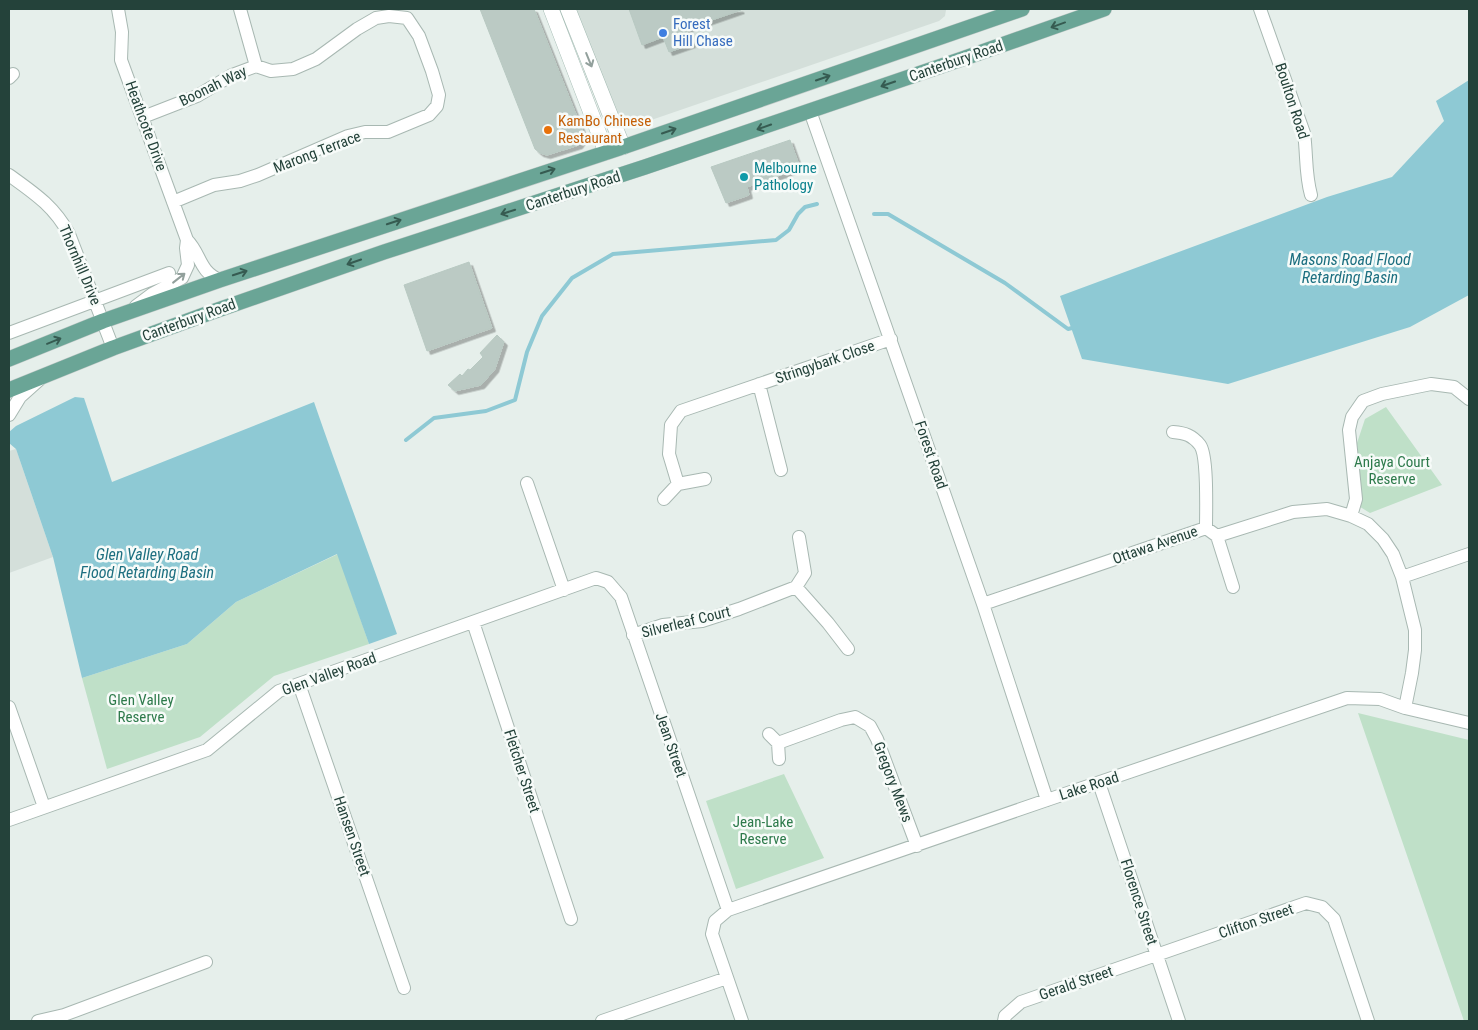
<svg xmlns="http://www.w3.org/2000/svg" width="1478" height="1030" font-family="'Roboto Condensed',sans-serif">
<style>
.built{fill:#d4dfda}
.green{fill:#bfe0c8}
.water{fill:#8ec9d4}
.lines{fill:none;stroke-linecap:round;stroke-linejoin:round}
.stream{stroke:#8ec9d4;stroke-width:4}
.building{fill:#bbcac4;stroke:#b8c9c2;filter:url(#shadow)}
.minor-casing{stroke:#a8b8b2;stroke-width:14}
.secondary-casing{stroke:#a4bbb3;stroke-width:16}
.primary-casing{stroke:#c2cac8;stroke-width:16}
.minor{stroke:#fff;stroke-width:12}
.secondary{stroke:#fff;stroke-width:15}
.primary{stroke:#6aa596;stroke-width:15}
.oneway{stroke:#365b51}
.oneway2{stroke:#92a09c}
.shop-dot{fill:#3f7fe0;stroke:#f7fbf9;stroke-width:2}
.food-dot{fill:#e8710a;stroke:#f7fbf9;stroke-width:2}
.culture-dot{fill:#0f9aa8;stroke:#f7fbf9;stroke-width:2}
.labels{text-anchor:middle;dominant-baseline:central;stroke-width:5;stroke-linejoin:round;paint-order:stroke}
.shop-label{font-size:15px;fill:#366cbe;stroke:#f7fbf9;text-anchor:start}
.street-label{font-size:15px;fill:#24423a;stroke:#f7fbf9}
.food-label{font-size:15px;fill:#c56008;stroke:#f7fbf9;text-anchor:start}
.culture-label{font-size:15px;fill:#0d838f;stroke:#f7fbf9;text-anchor:start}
.park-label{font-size:15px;fill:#2d7a4b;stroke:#f7fbf9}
.water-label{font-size:16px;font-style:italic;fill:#1c6f80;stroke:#f7fbf9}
</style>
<defs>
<filter id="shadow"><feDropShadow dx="3.5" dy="3.5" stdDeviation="0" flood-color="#0004"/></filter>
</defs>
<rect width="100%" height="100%" fill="#e6efeb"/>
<path class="built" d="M571 9H946V10L945 16 939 21 628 128 622 127Z
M16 449 53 557 9 573V451Z"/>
<path class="green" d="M1386 407 1442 485 1370 513 1357 505 1361 489 1357 443 1365 419Z
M338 554 369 644 274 676 200 737 107 769 82 678 187 644 236 602Z
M1358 713 1469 740V1021H1464Z
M784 774 824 858 736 889 706 801Z"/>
<path class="water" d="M1469 80V295L1410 327 1228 384 1082 359 1060 296 1327 197 1392 177 1444 121 1436 101Z
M75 397 84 398 112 482 314 402C341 480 370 556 397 634L369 644 337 554 236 602 187 644 82 678 53 557 16 449 9 443V432L16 426Z"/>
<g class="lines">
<path class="stream" d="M874 214H888L1005 283 1068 329 1076 327
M406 440 434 418 486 411 515 400 527 352 542 316 572 278 613 254 776 240 789 230 798 214 805 207 817 204"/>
</g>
<path class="building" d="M480 9H534L583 132V139L579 145 547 155 540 153 535 149Z
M629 9H740L741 10 686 29 692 44 669 52 663 37 642 45Z
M790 140 800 168 747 187 749 195 726 203 711 167Z
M469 262 492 328 427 351 404 285Z
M497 335 504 342 495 369 481 385 455 391 448 385 460 374 462 376 468 369 470 370 483 357 480 353Z"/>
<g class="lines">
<g class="minor-casing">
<path id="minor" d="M118 9 122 32 121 60 187 240C201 254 199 272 220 280
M1260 9 1304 133C1307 155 1305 173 1311 195
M9 78 13 74
M810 111 983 604 1047 800
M143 117 197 96 232 75 256 66 240 9
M9 175C34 193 54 206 69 234L113 348
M173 202 214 185 240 181 258 175 348 136 365 132H388L429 115 437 106 439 95 432 71 419 36 407 18 389 16 376 18 357 29 316 59 293 69 271 71 256 66
M136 306 152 294 182 278 188 265 186 248 187 240
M9 333 169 273
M759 384 781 470
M9 415 20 397 39 380
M1173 432C1185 433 1192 435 1200 445 1208 456 1206 512 1206 528
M527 483 564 590
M678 484 669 454 671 425 681 411 891 339
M664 499 678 484 705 479
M1351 516 1356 499 1349 430 1352 417 1363 401 1382 394 1431 384 1454 387 1469 399
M1217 536 1233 587
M799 537 805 573 796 587 828 623 848 649
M1402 577 1469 554
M983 604 1206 528 1217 536 1293 512 1327 509 1351 516 1368 524 1383 539 1393 554 1402 577 1415 630V650L1412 673 1405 708
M473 622 571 919
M633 635 663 625 702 621 739 609 796 587
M299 684 404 988
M9 707 44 807
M769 734 778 743 779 759
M778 743 841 720 855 717 870 726 877 739 917 846
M1099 783 1179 1021
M9 820 207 750 279 691 596 578 608 582 621 597 728 910
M38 1021 64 1015 206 962
M602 1021 727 978
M742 1021 712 934 715 921 728 910 1047 800 1347 698 1380 699 1405 708 1469 723
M1004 1021 1005 1016 1021 1002 1306 903 1322 907 1334 919 1368 1021"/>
</g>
<g class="secondary-casing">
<path id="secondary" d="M551 9 606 152
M568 9 623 147"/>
</g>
<g class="primary-casing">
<path id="primary" d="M9 359 103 321 220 280 623 147 1022 9
M9 390 113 348 212 312 384 252 645 167 962 59 1104 9"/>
</g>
<use href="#minor" class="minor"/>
<use href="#secondary" class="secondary"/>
<use href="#primary" class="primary"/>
</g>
<defs><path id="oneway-shaft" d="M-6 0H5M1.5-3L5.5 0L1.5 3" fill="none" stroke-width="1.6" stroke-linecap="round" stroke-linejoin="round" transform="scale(1.25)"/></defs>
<g class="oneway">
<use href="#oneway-shaft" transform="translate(1058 25) rotate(160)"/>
<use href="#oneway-shaft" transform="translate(823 78) rotate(-19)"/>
<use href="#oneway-shaft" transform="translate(888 84) rotate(161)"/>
<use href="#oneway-shaft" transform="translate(764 127) rotate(161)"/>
<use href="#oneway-shaft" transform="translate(669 131) rotate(-19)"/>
<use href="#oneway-shaft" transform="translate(548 171) rotate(-18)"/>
<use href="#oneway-shaft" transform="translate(508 212) rotate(162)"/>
<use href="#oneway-shaft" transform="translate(394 222) rotate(-18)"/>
<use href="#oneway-shaft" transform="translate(354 262) rotate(161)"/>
<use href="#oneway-shaft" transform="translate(240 273) rotate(-18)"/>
<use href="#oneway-shaft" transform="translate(54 341) rotate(-22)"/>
</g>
<g class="oneway2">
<use href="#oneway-shaft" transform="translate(589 60) rotate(68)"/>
<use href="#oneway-shaft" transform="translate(179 278) rotate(-38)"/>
</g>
<circle class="shop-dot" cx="663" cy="33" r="5"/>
<circle class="food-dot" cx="548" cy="130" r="5"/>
<circle class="culture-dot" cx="744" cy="177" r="5"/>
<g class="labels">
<g class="shop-label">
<text x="673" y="24">Forest<tspan x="673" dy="17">Hill Chase</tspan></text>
</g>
<g class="street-label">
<text transform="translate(956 61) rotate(-19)">Canterbury Road</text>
<text transform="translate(213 86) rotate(-26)">Boonah Way</text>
<text transform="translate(1292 101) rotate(72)">Boulton Road</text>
<text transform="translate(146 126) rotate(70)">Heathcote Drive</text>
<text transform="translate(317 152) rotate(-21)">Marong Terrace</text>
<text transform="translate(573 191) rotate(-18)">Canterbury Road</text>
<text transform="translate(80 265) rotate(67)">Thornhill Drive</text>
<text transform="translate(189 320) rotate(-20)">Canterbury Road</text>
<text transform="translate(825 362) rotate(-19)">Stringybark Close</text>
<text transform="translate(931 455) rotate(71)">Forest Road</text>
<text transform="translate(1155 545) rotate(-19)">Ottawa Avenue</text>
<text transform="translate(686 622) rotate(-14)">Silverleaf Court</text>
<text transform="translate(329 674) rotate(-20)">Glen Valley Road</text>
<text transform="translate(671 745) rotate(71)">Jean Street</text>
<text transform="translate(522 771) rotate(72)">Fletcher Street</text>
<text transform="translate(893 782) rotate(69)">Gregory Mews</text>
<text transform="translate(1089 786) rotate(-18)">Lake Road</text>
<text transform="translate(352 836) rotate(71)">Hansen Street</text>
<text transform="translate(1139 902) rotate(72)">Florence Street</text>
<text transform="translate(1256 921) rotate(-19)">Clifton Street</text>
<text transform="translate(1076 983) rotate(-19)">Gerald Street</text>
</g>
<g class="food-label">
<text x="558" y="121">KamBo Chinese<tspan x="558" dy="17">Restaurant</tspan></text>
</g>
<g class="culture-label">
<text x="754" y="168">Melbourne<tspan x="754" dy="17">Pathology</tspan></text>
</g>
<g class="park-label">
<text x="1392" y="462">Anjaya Court<tspan x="1392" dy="17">Reserve</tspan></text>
<text x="141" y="700">Glen Valley<tspan x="141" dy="17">Reserve</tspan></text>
<text x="763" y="822">Jean-Lake<tspan x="763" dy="17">Reserve</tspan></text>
</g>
<g class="water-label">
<text x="1350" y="259">Masons Road Flood<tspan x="1350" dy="18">Retarding Basin</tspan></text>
<text x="147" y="554">Glen Valley Road<tspan x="147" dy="18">Flood Retarding Basin</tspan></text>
</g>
</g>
<rect width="1478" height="1030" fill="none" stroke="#24423a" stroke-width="20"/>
</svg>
